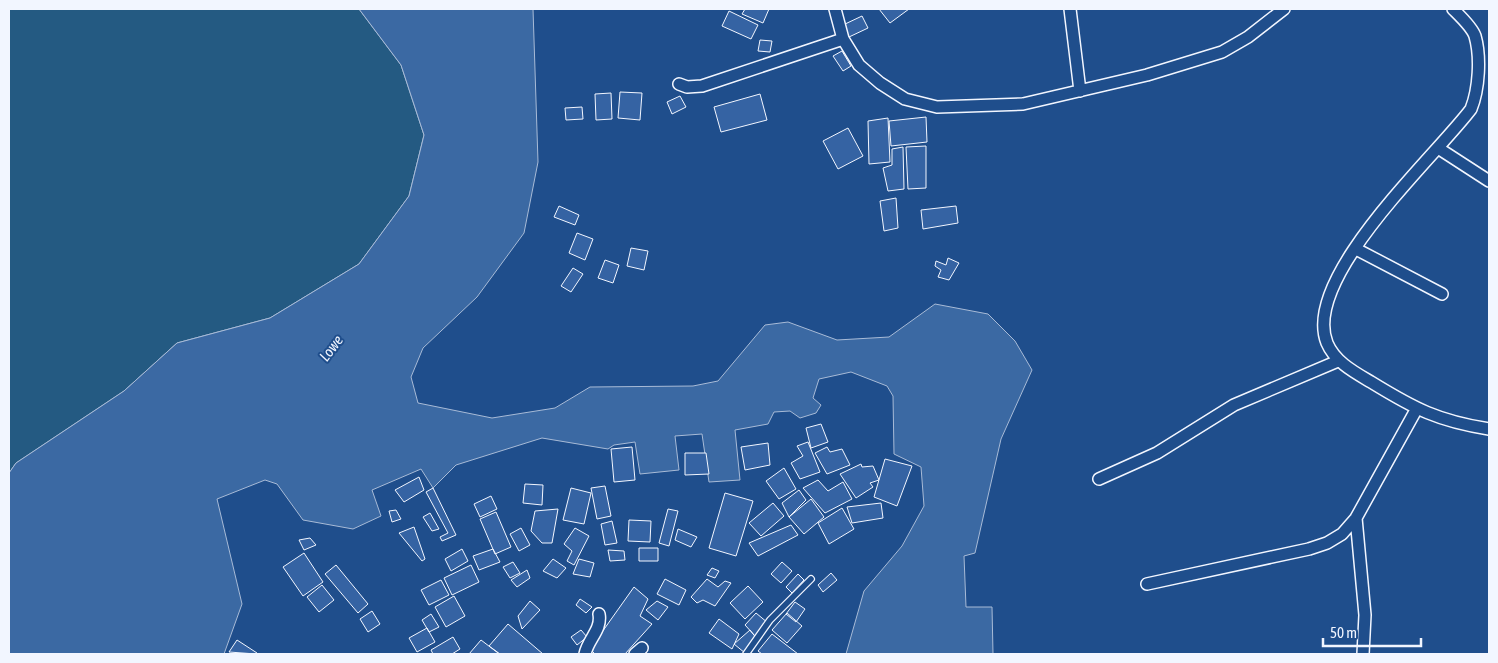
<svg xmlns="http://www.w3.org/2000/svg" width="1498" height="663" font-family="'Asap Condensed',sans-serif">
<style>
.green{fill:#245a82;stroke:#a8bbd7}
.water{fill:#3b69a3;stroke:#a8bbd7}
.building{fill:#3563a3;stroke:#f2f6ff}
.lines{fill:none;stroke-linecap:round;stroke-linejoin:round}
.lane-casing{stroke:#f2f6ff;stroke-width:8}
.street-casing{stroke:#f2f6ff;stroke-width:14}
.lane{stroke:#1f4e8c;stroke-width:5.5}
.street{stroke:#1f4e8c;stroke-width:11}
.labels{text-anchor:middle;dominant-baseline:central;stroke-width:4;stroke-linejoin:round;paint-order:stroke}
.water-label{font-size:15px;font-style:italic;fill:#f2f6ff;stroke:#1f4e8c}
</style>
<rect width="100%" height="100%" fill="#1f4e8c"/>
<path class="green" d="M9 9H359L401 65 424 135 409 196 359 264 270 318 177 343 124 391 16 463 9 473Z"/>
<path class="water" d="M359 9H533L538 162 524 233 477 297 423 348 411 377 418 403 492 418 555 408 590 387 693 386 718 381 765 325 788 322 837 340 889 337 935 304 988 314 1015 341 1032 370 1001 439 975 553 964 556 966 607H992L993 654H846L864 591 902 546 924 506 921 467 894 454 893 396 887 386 851 372 819 379 813 398 821 405 816 413 800 418 790 411 774 412 768 424 735 430 740 480 709 482 702 434 675 436 679 470 640 474 635 442 614 445 608 449 542 438 456 465 433 488 421 469 372 490 381 516 353 529 303 520 277 484 265 480 217 499 242 604 224 654H9V473L16 463 124 391 177 343 270 318 359 264 409 196 424 135 401 65Z"/>
<path class="building" d="M745 9H769L763 23 742 14Z
M879 9H909L890 23Z
M729 11 758 25 751 39 722 26Z
M862 16 868 28 849 37 843 25Z
M760 40 772 41 770 52 758 51Z
M842 51 851 66 843 71 833 56Z
M620 92 642 93 640 120 618 118Z
M611 93 612 119 596 120 595 94Z
M760 94 767 120 721 132 714 107Z
M680 96 686 107 672 114 667 102Z
M582 107 583 119 566 120 565 108Z
M926 117 927 142 891 146 889 121Z
M888 118 890 162 869 164 868 121Z
M848 128 863 156 838 169 823 141Z
M926 146V188L908 189 906 147Z
M903 147 904 189 888 191 883 168 892 165V149Z
M896 198 898 228 884 231 880 201Z
M559 206 579 215 575 225 554 217Z
M956 206 958 223 923 229 921 210Z
M577 233 593 239 585 260 569 253Z
M631 248 648 251 644 270 627 266Z
M948 258 959 263 949 280 938 277 941 270 935 266 936 261 946 265Z
M605 260 619 265 613 283 598 278Z
M573 268 583 274 571 292 561 286Z
M821 424 828 442 811 448 806 428Z
M808 442 820 472 800 479 791 463 803 456 797 446Z
M768 443 770 465 745 470 741 447Z
M632 447 635 480 614 482 611 449Z
M827 447 830 452 842 449 850 465 827 474 815 453Z
M685 453H706L709 474 685 475Z
M885 459 912 466 897 506 874 497Z
M861 464 862 467 873 466 879 480 870 483 873 487 856 498 840 474Z
M784 468 796 489 779 499 766 481Z
M419 477 424 490 404 502 395 490Z
M818 480 828 491 843 482 852 499 825 513 803 488Z
M525 484 543 485 542 505 523 503Z
M605 486 611 516 597 519 591 488Z
M433 488 456 535 442 541 440 537 448 533 426 492Z
M571 488 591 493 584 524 563 520Z
M799 490 806 500 789 517 782 503Z
M725 493 753 501 736 556 709 548Z
M491 496 497 509 480 517 474 504Z
M811 499 824 517 804 534 789 517Z
M773 503 784 516 761 536 749 523Z
M881 503 883 518 852 523 847 507Z
M842 508 854 529 829 544 818 523Z
M558 509 552 543H542L531 531 535 511Z
M668 509 678 511 669 546 659 543Z
M396 510 401 519 392 522 389 511Z
M496 512 511 547 495 554 480 519Z
M430 513 439 529 432 531 423 517Z
M629 520 651 521 650 542 628 541Z
M612 521 617 543 605 545 601 524Z
M791 525 798 535 758 556 749 543Z
M414 527 425 559 422 561 399 533Z
M521 528 530 545 519 551 510 534Z
M575 528 589 536 574 565 567 561 572 551 564 544Z
M678 529 697 537 691 547 675 540Z
M310 538 316 545 304 550 299 540Z
M639 548H658V561H639Z
M462 549 468 561 451 571 445 559Z
M493 549 500 562 479 570 473 556Z
M608 550 624 551 625 560 610 561Z
M304 553 323 582 303 596 283 567Z
M553 559 566 568 557 578 543 571Z
M579 559 594 563 590 577 573 574Z
M513 562 520 573 510 578 503 567Z
M782 562 792 571 781 583 771 574Z
M336 565 368 604 358 613 325 574Z
M471 565 479 582 452 595 444 578Z
M712 568 719 571 715 578 707 575Z
M527 570 530 578 517 587 511 580Z
M831 573 837 580 823 592 818 585Z
M798 574 804 580 792 593 786 587Z
M665 579 686 590 679 605 657 594Z
M707 579 718 587 725 581 731 583 715 606 703 600 697 603 691 597Z
M441 580 449 595 429 605 421 590Z
M322 585 334 600 319 612 307 597Z
M748 586 763 602 745 619 730 603Z
M634 587 648 599 640 616 652 624 625 654H595L590 649Z
M454 596 465 616 446 627 435 607Z
M580 599 592 607 586 613 576 605Z
M530 601 540 610 522 629 518 616Z
M657 601 668 607 658 620 646 610Z
M795 602 805 609 796 622 786 614Z
M372 611 380 624 368 632 360 619Z
M756 613 768 623 756 637 745 625Z
M787 613 802 626 787 643 772 630Z
M431 614 439 627 429 632 422 620Z
M719 619 739 634 732 649 709 633Z
M508 624 543 654H500L489 646Z
M427 628 435 642 417 652 409 638Z
M581 630 587 637 577 645 571 637Z
M750 630 757 639 745 653 734 644Z
M772 634 798 654H762L758 651Z
M453 637 460 649 452 654H433L431 650Z
M237 640 257 653 256 654 229 652Z
M481 640 498 653 497 654H469Z"/>
<g class="lines">
<g class="lane-casing">
<path id="lane" d="M746 654 770 620 811 579"/>
</g>
<g class="street-casing">
<path id="street" d="M835 9 843 39 859 65 880 83 905 99 937 107 1023 104 1147 75 1222 52 1248 37 1284 9
M1070 9 1080 91
M1453 9C1460 16 1472 27 1475 36 1481 57 1479 89 1471 109 1435 157 1301 278 1327 343 1335 362 1354 372 1371 382 1415 409 1438 421 1489 429
M679 84 687 87 702 86 843 39
M1438 148 1489 181
M1356 249 1442 294
M1099 479 1157 453 1234 405 1338 361
M1356 518 1365 615 1363 654
M1147 584 1309 549 1327 543 1342 534 1356 518 1416 410
M585 654C588 639 602 630 599 614
M635 654 642 648"/>
</g>
<use href="#lane" class="lane"/>
<use href="#street" class="street"/>
</g>
<g class="labels">
<g class="water-label">
<text transform="translate(331 348) rotate(-53)">Lowe</text>
</g>
</g>
<rect width="1498" height="663" fill="none" stroke="#f2f6ff" stroke-width="20"/>
<path d="M1323 638v8h98v-8" fill="none" stroke="#f2f6ff" stroke-width="2.5"/>
<text x="1330" y="638" font-size="15" fill="#f2f6ff" stroke="#1f4e8c" stroke-width="4" paint-order="stroke">50 m</text>
</svg>
